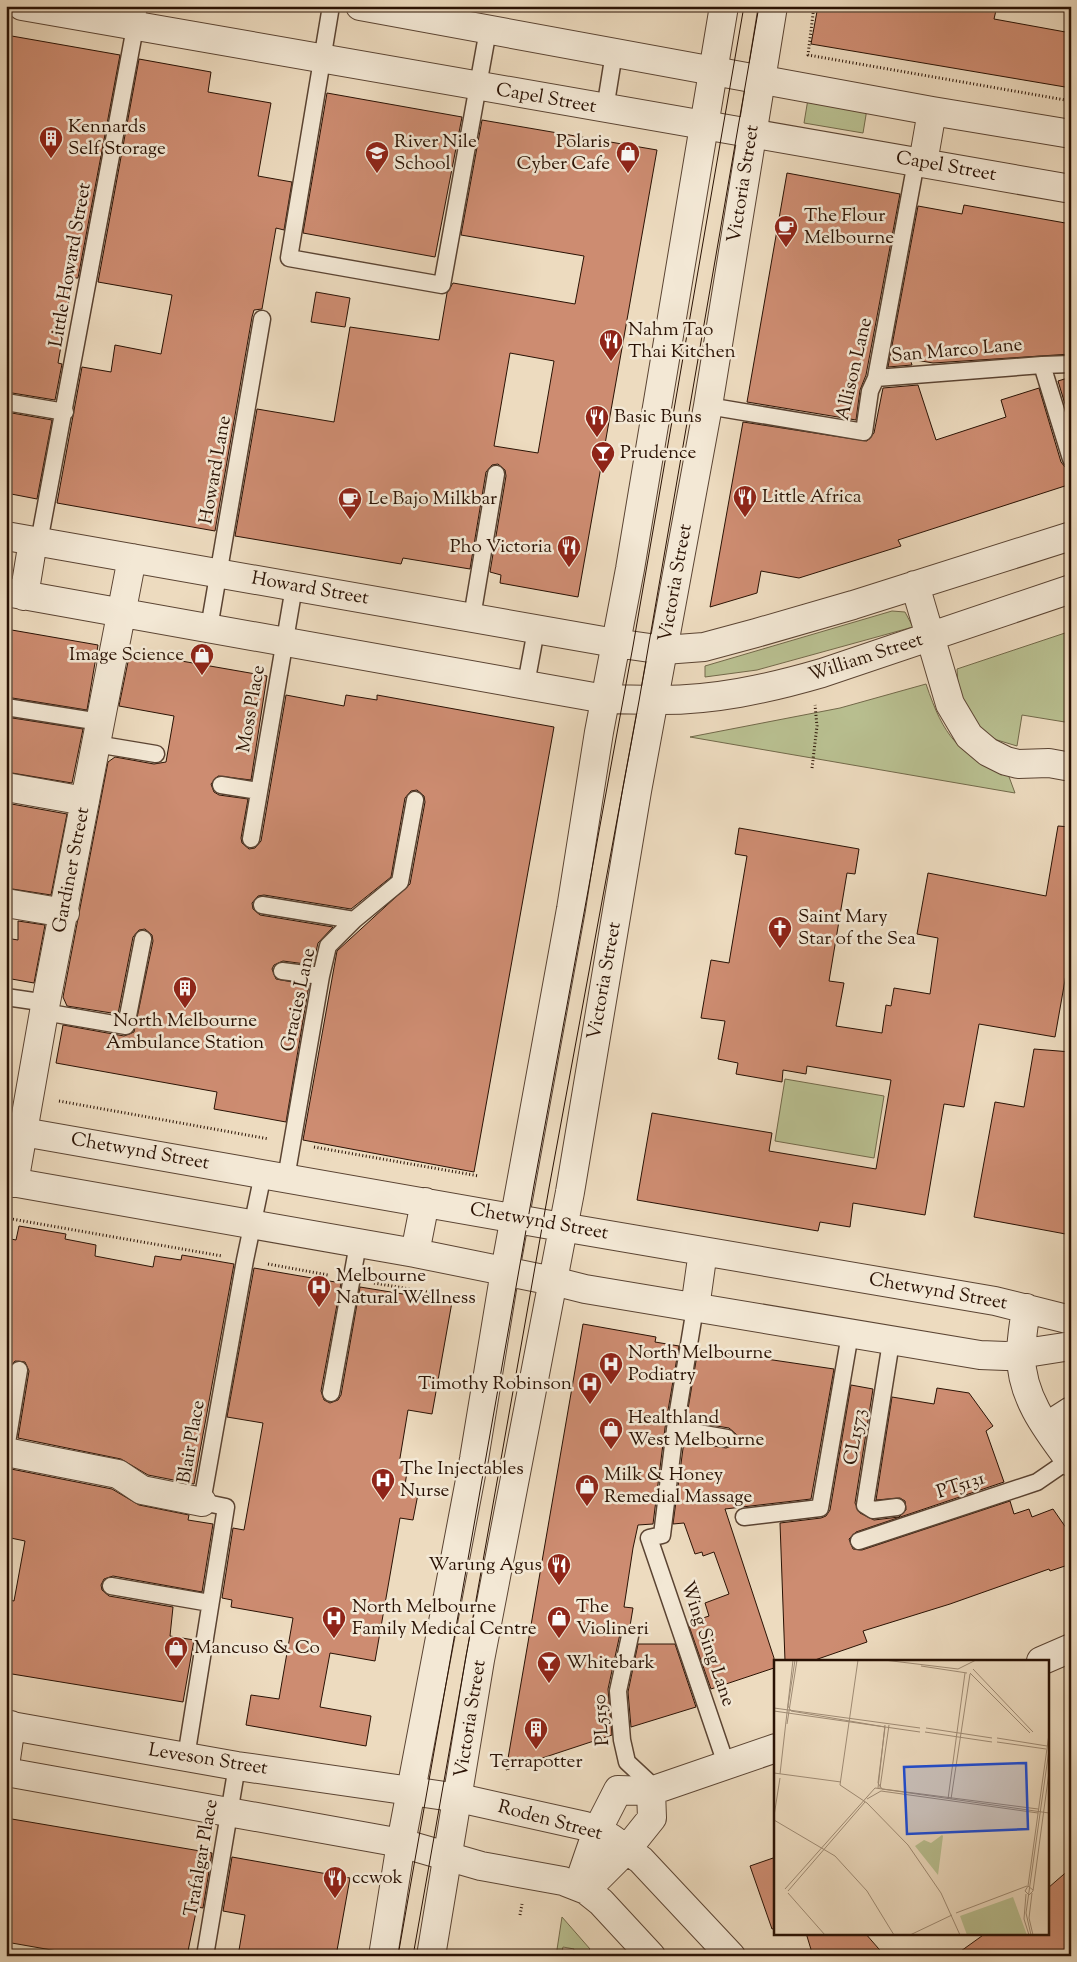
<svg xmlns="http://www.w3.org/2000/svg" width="1077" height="1962" font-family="'Sorts Mill Goudy',serif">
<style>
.green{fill:#b9c091;stroke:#72694a}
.building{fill:#cd8c71;stroke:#2a1204;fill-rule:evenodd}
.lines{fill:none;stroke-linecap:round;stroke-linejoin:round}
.service-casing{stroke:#5b4433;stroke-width:19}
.minor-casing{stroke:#5b4433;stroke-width:30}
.tertiary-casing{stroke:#5b4433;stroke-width:30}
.path{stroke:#2a1204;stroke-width:3;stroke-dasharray:1 2.5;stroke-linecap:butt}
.service{stroke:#f3e8d5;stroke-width:16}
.minor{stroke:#f3e8d5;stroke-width:28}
.tertiary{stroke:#f3e8d5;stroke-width:28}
.tram{stroke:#2a1204;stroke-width:1}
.labels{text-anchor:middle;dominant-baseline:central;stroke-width:5;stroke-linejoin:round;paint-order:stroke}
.street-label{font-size:19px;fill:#2a1204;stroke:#f3e8d5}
.poi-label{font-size:19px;fill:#2a1204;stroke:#f3e8d5;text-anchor:start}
.inset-road{fill:none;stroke:#9f8b74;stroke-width:1}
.view{fill:#1d4ed8;fill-opacity:0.15;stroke:#1d4ed8;stroke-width:2.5}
.inset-edge{fill:none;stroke:#2a1204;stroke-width:2.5}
</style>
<rect width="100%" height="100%" fill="#eddbbf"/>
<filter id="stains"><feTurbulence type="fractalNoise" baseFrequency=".004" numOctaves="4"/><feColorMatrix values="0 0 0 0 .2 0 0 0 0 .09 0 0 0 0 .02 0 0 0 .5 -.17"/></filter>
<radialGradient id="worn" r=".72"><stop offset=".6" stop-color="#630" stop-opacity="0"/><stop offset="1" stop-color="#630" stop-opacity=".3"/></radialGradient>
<path class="green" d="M808 99 867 109 863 133 804 123Z
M892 611 905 612 913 627 757 670 705 677V666Z
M1071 631V723L1022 715 1017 746 997 740 979 730 959 701 957 669Z
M926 684C944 737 957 753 1008 774L1015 793 690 737 840 708Z
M785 1079 884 1096 874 1158 775 1141Z
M562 1917 590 1949 583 1956H573L574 1949 563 1947 561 1956H556Z"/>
<path class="building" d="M818 6H997L994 19 1071 33V88L811 44Z
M6 35 120 55 78 278H73L58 363 62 364 55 400 6 392Z
M139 59 211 72 208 92 271 103 258 176 292 182 284 230 276 228 262 309 254 310 252 317 215 531 57 503 82 367 111 372 115 345 161 354 172 295 98 282Z
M327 93 462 117 435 257 303 233Z
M482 120 657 150 578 597 500 583 501 575 490 572 506 476 505 470 498 464 492 465 486 472 470 569 403 558 401 564 235 536 257 409 334 422 350 327 439 340 447 293 453 283 575 304 584 256 461 235ZM510 353 554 361 538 453 494 446Z
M787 173 900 194 866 375 860 390 856 420 747 402Z
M964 205 1071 224V354L933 363 910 359 912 365 888 367 918 206 962 214Z
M316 292 350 298 345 327 311 322Z
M1071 377V424L1058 381Z
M918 385 936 440 1006 417 1001 400 1039 388 1061 462 1065 467 1071 469V484L898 540 901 546 799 578 761 571 757 593 710 607 743 422 867 441 874 433 883 388Z
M6 412 52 420 37 499 6 493Z
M6 629 98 645 87 710 6 697Z
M130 652 267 676 251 780 218 776 211 784 214 792 219 795 248 799 241 838 242 843 249 849 255 848 261 841 286 695 344 706 346 695 377 700V695L554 727 474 1172 303 1140 337 951 410 884 425 802 424 796 417 790 411 791 405 798 391 877 351 909 264 895 258 896 252 903 253 909 260 915 333 927 318 943 313 965 283 961 274 965 272 969 276 979 309 985 286 1122 214 1109 217 1092 56 1063 63 1025 124 1036 134 1032 153 941 152 935 145 929 139 930 133 937 118 1014 67 1006 63 997 108 762 115 757 154 764 166 762 174 716 119 706Z
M6 717 83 729 72 783 6 772Z
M6 803 67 814 51 895 6 888Z
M1058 826 1071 827V946L1055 1037 979 1024 964 1107 944 1104 925 1215 853 1203 850 1227 820 1222 818 1231 637 1200 652 1113 772 1133 769 1151 876 1169 891 1080 807 1066 806 1074 783 1070 782 1082 736 1074 738 1063 718 1059 725 1021 701 1018 711 960 729 963 747 856 735 854 739 828 859 849 855 874 847 873 829 981 844 983 836 1026 882 1033 886 1005 891 1006 894 988 930 994 938 938 917 934 928 873 1046 896Z
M18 921 45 925 34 983 6 978V938L18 940Z
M1034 1049 1071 1052V1235L974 1217 995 1102 1024 1107Z
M19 1226 66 1234 65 1239 96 1245 95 1256 153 1267 155 1256 181 1260 182 1255 234 1264 194 1484 148 1475 121 1459 18 1438 29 1371 25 1362 15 1361 9 1368 6 1386V1238L16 1240Z
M254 1268 341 1283 321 1391 324 1400 330 1403 338 1400 341 1395 360 1287 452 1302 432 1414 408 1410 399 1464 408 1466 404 1491 418 1494 413 1520 400 1518 375 1661 330 1653 320 1707 371 1716 366 1746 246 1725 251 1695 279 1699 293 1618 231 1607 232 1600 222 1598 233 1528 244 1530 263 1423 227 1417Z
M583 1324 656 1337 655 1342 679 1346 665 1428 653 1524 638 1525 633 1548 624 1607 633 1608 630 1626 623 1629 620 1634 608 1689 612 1735 506 1770Z
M698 1349 834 1369 811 1499 725 1509 774 1658V1668L711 1689 688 1623 709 1616 705 1603 729 1594 714 1552 703 1556 702 1552 695 1554 684 1523 673 1524 684 1441 726 1448 734 1445 737 1439 736 1434 729 1428 686 1421Z
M851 1385 873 1389 855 1503 860 1513 874 1520 899 1517 906 1510 905 1501 900 1498 876 1500 892 1397 934 1404 937 1388 969 1393 993 1426 986 1431 1004 1482 856 1532 849 1539 853 1549 862 1550 1010 1501 1014 1514 1029 1509 1032 1517 1053 1509 1071 1535V1564L1050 1571 1049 1569 950 1604 863 1631 867 1642 812 1661H785L780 1523 821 1518 826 1516 830 1510Z
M6 1468 112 1489 139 1505 189 1515 188 1520 213 1524 202 1592 113 1576 104 1579 101 1585 102 1590 109 1596 173 1607 170 1636 194 1640 183 1702 6 1673V1599L14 1601 25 1541 6 1537Z
M638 1644H675L696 1707 631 1727 628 1692Z
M6 1818 212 1853 203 1908 197 1907 187 1956H63V1952L6 1942Z
M232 1857 350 1878 336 1956H238L245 1915 223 1911Z
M776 1857V1928L772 1929 750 1866Z
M1071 1868V1956H954L986 1933H1048V1888Z
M806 1933H865L885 1956H813Z"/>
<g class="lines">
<g class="service-casing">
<path id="service" d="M331 6 289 258 442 285 488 30
M605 109 614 53
M1042 365 1071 364
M876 378 1042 365 1071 459
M6 402 65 412
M708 406 864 432 870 391 876 378 916 162
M39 542 139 6
M472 617 496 474
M209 628 262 319
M526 684 536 630
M6 707 100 722
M96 744 156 754
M221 785 259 791
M251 839 294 587
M262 905 354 920
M282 971 321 976
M6 997 47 1003
M44 1012 126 1026 143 939
M286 1178 321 976 328 946 354 920 400 882 415 800
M695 1308 675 1429 727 1438
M891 1342 865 1505 873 1510 897 1507
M331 1393 358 1244
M675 1429 662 1535 649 1538 726 1764
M6 1449 19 1370
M744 1517 820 1508 850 1334
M859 1541 1037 1482 1069 1460
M111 1586 210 1603
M630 1636 618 1691 622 1740 627 1762 656 1789
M186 1757 226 1507 202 1502 245 1260 263 1174
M205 1956 237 1766"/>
</g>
<g class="minor-casing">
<path id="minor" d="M22 6 1071 189
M360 6 932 111 1071 134
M923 163 932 111
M6 536 615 643
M915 585 950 704 969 736 988 752 1006 761 1018 764 1049 763 1071 767
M6 592 605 699
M24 596 33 541
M664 650 704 647 756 633 853 605 1071 536
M655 700C712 701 767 689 822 673L1071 589
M6 787 85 801
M6 903 65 913
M14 1183 44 1012 132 558
M562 1227 995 1301 1071 1320
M553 1281 585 1289 980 1355 1006 1356 1071 1346
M695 1308 703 1251
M1026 1308C1024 1324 1021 1340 1021 1355 1021 1397 1047 1430 1071 1462
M1046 1427 1071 1411
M6 1452 118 1474 142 1490 202 1502
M1041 1661 1071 1648
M6 1725 237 1766 459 1798 585 1826 611 1838 641 1860 731 1956
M6 1759 11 1725
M6 1772 401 1843 481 1866 563 1881 586 1890 601 1902 651 1956
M578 1886 597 1831 618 1790 651 1791 776 1748
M586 1890 628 1848 652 1818 651 1791"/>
</g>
<g class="tertiary-casing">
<path id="tertiary" d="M615 643 664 650
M605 699 655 700
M6 1129 562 1227
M6 1181 415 1253 553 1281
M415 1253 425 1202
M383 1956 401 1843 474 1459 505 1271 571 909 599 732 630 569 724 6
M431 1956 480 1660 570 1192 637 791 708 406 773 6"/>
</g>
<path class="path" d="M814 6 808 55 1071 101
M812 768 817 726 815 705
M59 1101 269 1139
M314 1147 479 1176
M6 1218 222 1256
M268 1264 328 1275
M374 1283 457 1297
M520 1915 522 1904"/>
<use href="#service" class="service"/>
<use href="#minor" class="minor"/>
<use href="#tertiary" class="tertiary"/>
<path class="tram" d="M398 1956 534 1185 633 646 744 6
M413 1956 549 1188 639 701 759 6"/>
</g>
<defs>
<g id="building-pin" transform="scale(1.25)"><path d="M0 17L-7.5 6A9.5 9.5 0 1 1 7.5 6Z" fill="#8f2418" stroke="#f3e8d5"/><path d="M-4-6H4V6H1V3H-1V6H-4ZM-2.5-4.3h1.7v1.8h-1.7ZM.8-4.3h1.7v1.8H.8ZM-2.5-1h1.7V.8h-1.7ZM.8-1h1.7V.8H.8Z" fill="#fff"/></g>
<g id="school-pin" transform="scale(1.25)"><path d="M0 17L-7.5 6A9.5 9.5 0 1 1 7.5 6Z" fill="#8f2418" stroke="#f3e8d5"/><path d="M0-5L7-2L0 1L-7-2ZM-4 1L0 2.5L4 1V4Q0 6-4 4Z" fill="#fff"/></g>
<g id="shop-pin" transform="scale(1.25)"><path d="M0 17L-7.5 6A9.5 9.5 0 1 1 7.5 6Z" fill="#8f2418" stroke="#f3e8d5"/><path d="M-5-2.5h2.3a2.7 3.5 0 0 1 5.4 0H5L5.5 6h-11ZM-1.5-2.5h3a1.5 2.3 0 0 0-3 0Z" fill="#fff"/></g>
<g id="cafe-pin" transform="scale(1.25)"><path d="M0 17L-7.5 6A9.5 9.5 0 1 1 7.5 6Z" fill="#8f2418" stroke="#f3e8d5"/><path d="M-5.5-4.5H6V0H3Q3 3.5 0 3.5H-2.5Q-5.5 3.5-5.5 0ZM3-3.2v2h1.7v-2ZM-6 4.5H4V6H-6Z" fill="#fff"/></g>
<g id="restaurant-pin" transform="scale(1.25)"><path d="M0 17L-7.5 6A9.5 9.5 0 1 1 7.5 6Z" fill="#8f2418" stroke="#f3e8d5"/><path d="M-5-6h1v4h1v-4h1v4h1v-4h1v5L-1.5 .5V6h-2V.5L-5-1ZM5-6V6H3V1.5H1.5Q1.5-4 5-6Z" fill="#fff"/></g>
<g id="bar-pin" transform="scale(1.25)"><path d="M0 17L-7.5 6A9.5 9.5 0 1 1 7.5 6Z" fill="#8f2418" stroke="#f3e8d5"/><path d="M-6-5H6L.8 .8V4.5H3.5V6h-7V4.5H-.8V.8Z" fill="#fff"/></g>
<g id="church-pin" transform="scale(1.25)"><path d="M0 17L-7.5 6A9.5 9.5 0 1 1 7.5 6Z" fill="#8f2418" stroke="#f3e8d5"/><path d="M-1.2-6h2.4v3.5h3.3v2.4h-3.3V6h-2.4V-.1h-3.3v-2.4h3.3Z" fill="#fff"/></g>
<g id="hospital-pin" transform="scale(1.25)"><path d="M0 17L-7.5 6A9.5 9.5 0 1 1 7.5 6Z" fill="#8f2418" stroke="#f3e8d5"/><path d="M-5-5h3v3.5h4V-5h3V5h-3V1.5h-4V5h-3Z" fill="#fff"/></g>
</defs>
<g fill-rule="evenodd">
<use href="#building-pin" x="51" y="138"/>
<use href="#school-pin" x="377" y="153"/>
<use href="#shop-pin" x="628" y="153"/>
<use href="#cafe-pin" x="786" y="227"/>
<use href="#restaurant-pin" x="611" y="341"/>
<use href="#restaurant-pin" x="597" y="417"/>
<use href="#bar-pin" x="603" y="453"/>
<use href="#restaurant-pin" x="745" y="497"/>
<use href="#cafe-pin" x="350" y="499"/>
<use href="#restaurant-pin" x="569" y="547"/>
<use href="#shop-pin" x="202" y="655"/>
<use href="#church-pin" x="780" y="928"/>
<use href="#building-pin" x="185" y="988"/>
<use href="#hospital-pin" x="319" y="1287"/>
<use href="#hospital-pin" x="611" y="1364"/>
<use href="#hospital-pin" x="590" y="1384"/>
<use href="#shop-pin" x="611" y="1429"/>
<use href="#hospital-pin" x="383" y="1480"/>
<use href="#shop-pin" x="587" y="1486"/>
<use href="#restaurant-pin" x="559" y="1565"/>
<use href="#hospital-pin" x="334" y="1618"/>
<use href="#shop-pin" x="559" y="1618"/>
<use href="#shop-pin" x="176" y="1648"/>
<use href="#bar-pin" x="549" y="1663"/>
<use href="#building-pin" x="536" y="1729"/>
<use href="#restaurant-pin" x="335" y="1878"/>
</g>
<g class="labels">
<g class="street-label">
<text transform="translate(546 99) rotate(10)">Capel Street</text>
<text transform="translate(946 167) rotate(10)">Capel Street</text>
<text transform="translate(744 184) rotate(-81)">Victoria Street</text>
<text transform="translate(71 265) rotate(-80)">Little Howard Street</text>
<text transform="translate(957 351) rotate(-5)">San Marco Lane</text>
<text transform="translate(855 369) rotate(-77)">Allison Lane</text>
<text transform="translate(216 470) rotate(-80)">Howard Lane</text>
<text transform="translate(676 583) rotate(-80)">Victoria Street</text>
<text transform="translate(310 589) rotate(10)">Howard Street</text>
<text transform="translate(866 658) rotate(-18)">William Street</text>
<text transform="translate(252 709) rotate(-80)">Moss Place</text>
<text transform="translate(72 870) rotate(-79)">Gardiner Street</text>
<text transform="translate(605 981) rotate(-80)">Victoria Street</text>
<text transform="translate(299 1000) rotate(-78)">Gracies Lane</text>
<text transform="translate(140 1152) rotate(10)">Chetwynd Street</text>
<text transform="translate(539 1222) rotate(10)">Chetwynd Street</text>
<text transform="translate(938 1292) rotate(10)">Chetwynd Street</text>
<text transform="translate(856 1437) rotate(-80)">CL1573</text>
<text transform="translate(192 1442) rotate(-80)">Blair Place</text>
<text transform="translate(961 1486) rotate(-18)">PT5131</text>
<text transform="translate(707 1644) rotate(71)">Wing Sing Lane</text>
<text transform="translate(471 1719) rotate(-81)">Victoria Street</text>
<text transform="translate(602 1720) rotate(-94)">PL5150</text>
<text transform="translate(208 1760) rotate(9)">Leveson Street</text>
<text transform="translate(550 1821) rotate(15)">Roden Street</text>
<text transform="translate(202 1858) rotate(-80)">Trafalgar Place</text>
</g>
<g class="poi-label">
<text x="68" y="127">Kennards<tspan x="68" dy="22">Self Storage</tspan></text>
<text x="394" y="142">River Nile<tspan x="394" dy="22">School</tspan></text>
<text x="610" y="142" text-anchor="end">Polaris<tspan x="610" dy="22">Cyber Cafe</tspan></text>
<text x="804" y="216">The Flour<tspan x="804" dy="22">Melbourne</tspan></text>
<text x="628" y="330">Nahm Tao<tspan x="628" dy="22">Thai Kitchen</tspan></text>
<text x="614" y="417">Basic Buns</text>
<text x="620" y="453">Prudence</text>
<text x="762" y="497">Little Africa</text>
<text x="368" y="499">Le Bajo Milkbar</text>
<text x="552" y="547" text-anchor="end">Pho Victoria</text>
<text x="184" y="655" text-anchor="end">Image Science</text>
<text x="798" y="917">Saint Mary<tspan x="798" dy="22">Star of the Sea</tspan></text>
<text x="185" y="1021" text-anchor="middle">North Melbourne<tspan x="185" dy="22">Ambulance Station</tspan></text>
<text x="336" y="1276">Melbourne<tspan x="336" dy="22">Natural Wellness</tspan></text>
<text x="628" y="1353">North Melbourne<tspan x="628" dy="22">Podiatry</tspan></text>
<text x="572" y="1384" text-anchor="end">Timothy Robinson</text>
<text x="628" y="1418">Healthland<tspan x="628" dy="22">West Melbourne</tspan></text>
<text x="400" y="1469">The Injectables<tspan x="400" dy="22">Nurse</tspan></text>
<text x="604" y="1475">Milk &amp; Honey<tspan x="604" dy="22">Remedial Massage</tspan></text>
<text x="542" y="1565" text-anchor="end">Warung Agus</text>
<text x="352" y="1607">North Melbourne<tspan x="352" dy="22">Family Medical Centre</tspan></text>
<text x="576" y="1607">The<tspan x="576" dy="22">Violineri</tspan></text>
<text x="194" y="1648">Mancuso &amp; Co</text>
<text x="566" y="1663">Whitebark</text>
<text x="536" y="1762" text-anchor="middle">Terrapotter</text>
<text x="352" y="1878">ccwok</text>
</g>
</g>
<g transform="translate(774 1660)">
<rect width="275" height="275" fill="#eddbbf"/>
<path d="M168 175 169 176 164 215 141 186 150 180 157 183ZM239 237 253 275H193L186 256Z" fill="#b9c091"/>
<path class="inset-road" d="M21 0 14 46 17 51 111 67 104 123 108 129 275 153M84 0 66 125 93 143 134 185 167 233 186 275M110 0 184 9 202 0M147 6 193 13M199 9 259 72M196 13 256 73M0 48 146 68M0 51 146 72M13 64 23 0M152 68 218 78M151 72 218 82M223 78 273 86M223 82 272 89M0 113 67 122M6 114 19 0M104 128 111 65M106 128 115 65M93 139 107 131 264 153M174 139 191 13M177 139 196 14M0 156 6 118M0 160 61 196 93 231 120 275M254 226 275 74M11 229 101 128 264 149M259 230 254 226 251 231 255 235 259 231 275 112M14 231 91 142M14 233 51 275M258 233 255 258 259 275M252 234 250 259 255 275M182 253 253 226M136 275 178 255M257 275 252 253 275 90"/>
<path class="view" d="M252 103 254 169 133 174 130 107Z"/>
<rect width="275" height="275" class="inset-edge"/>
</g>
<rect width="1077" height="1962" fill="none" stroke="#eddbbf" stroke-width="25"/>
<rect x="8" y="8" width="1062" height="1947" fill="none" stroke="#2a1204" stroke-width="2.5"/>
<rect x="12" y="12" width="1052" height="1937" fill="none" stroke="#2a1204"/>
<rect width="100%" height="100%" filter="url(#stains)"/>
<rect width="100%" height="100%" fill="url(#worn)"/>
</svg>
